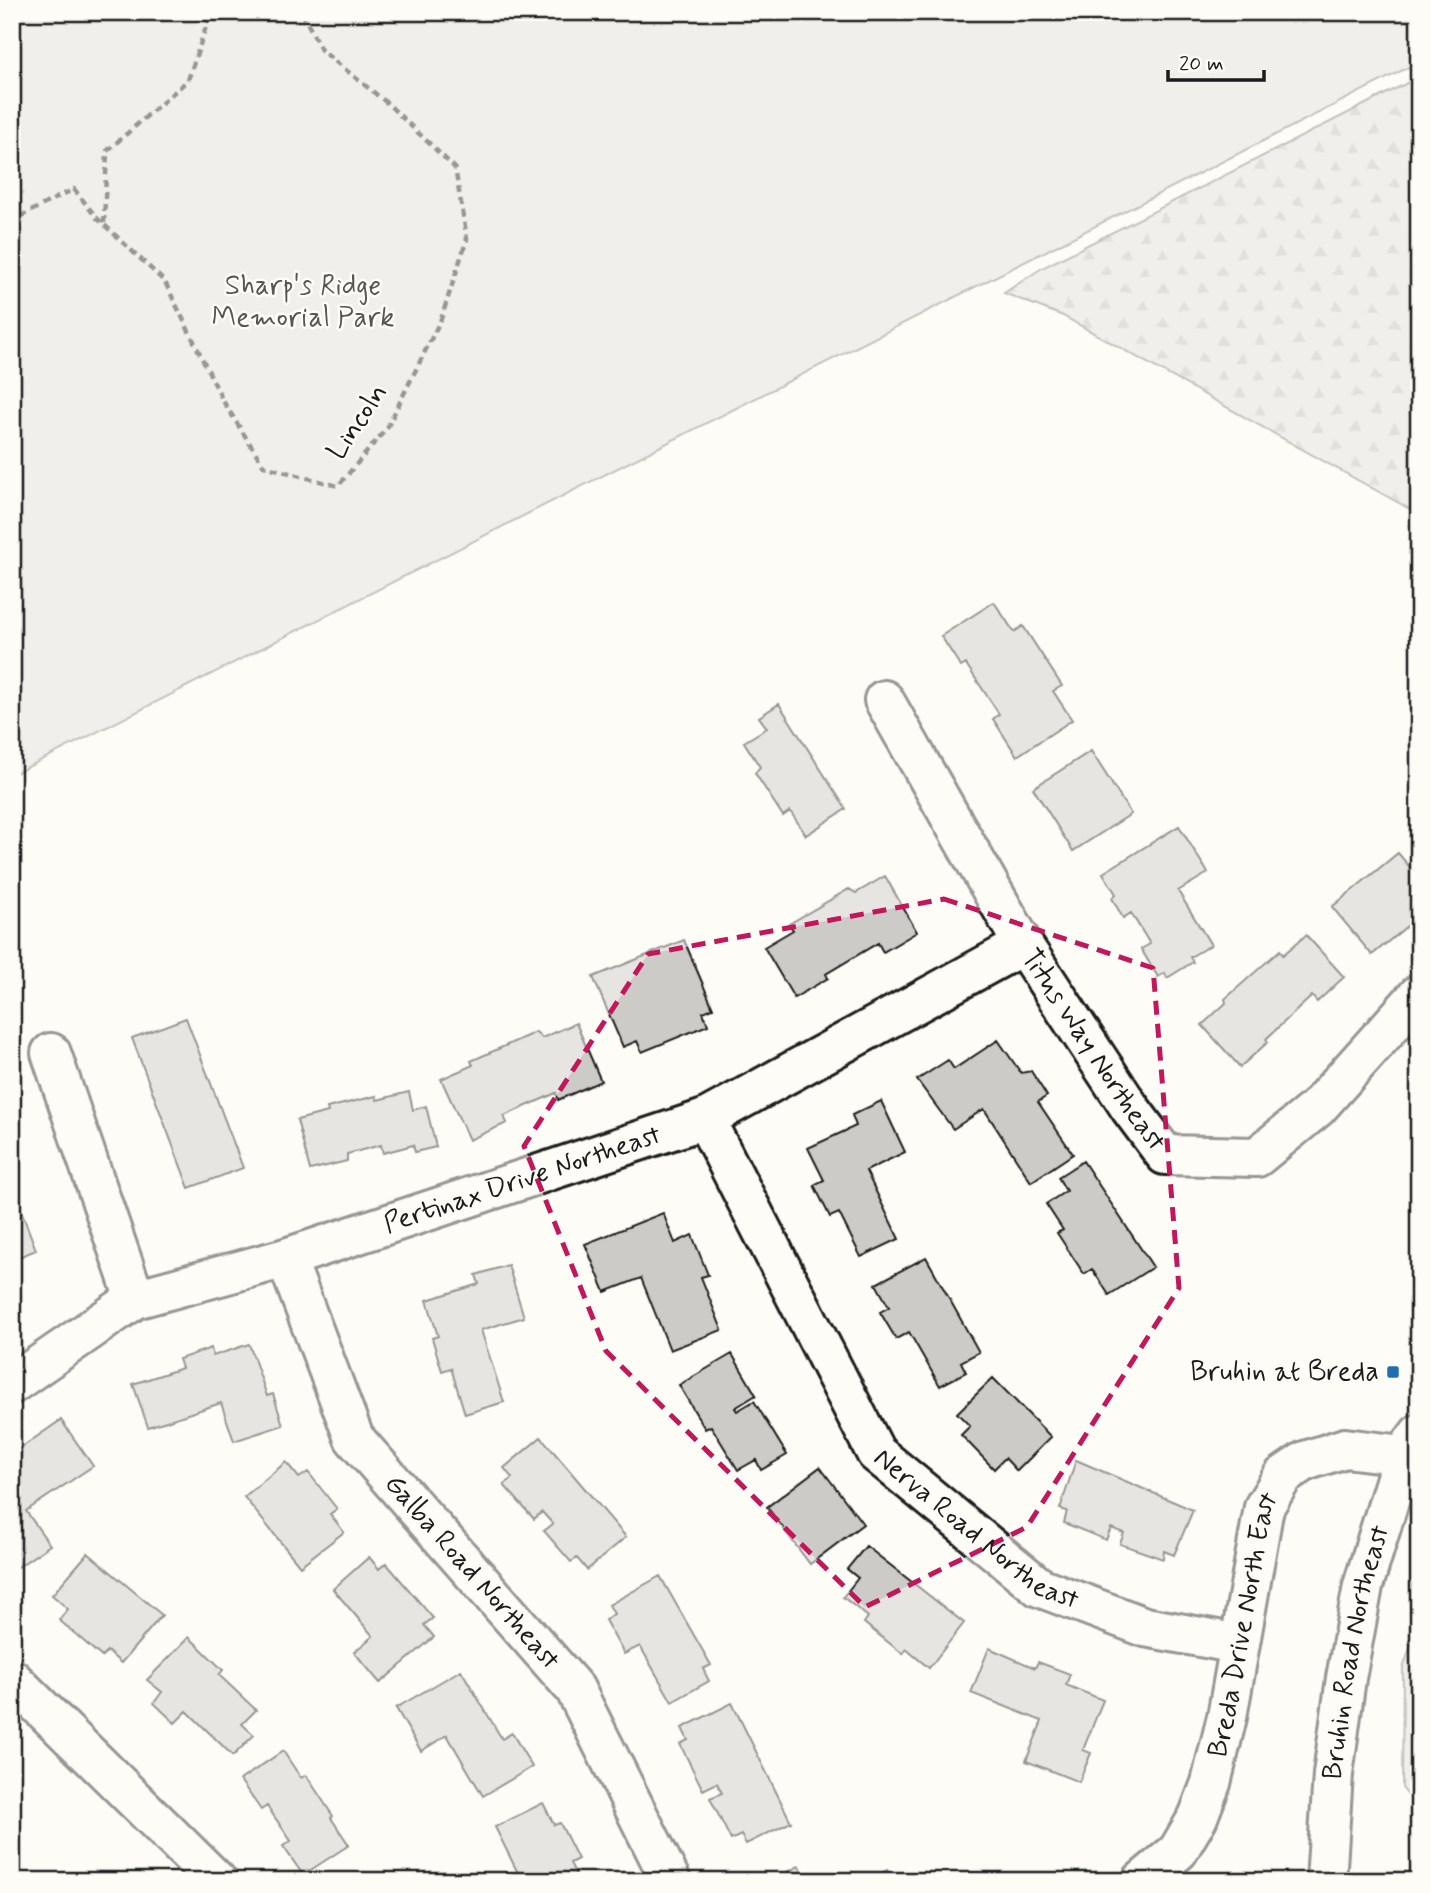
<svg xmlns="http://www.w3.org/2000/svg" width="1431" height="1893" font-family="Mynerve,sans-serif">
<style>
.forest{fill:url(#forest-firs);stroke:#7e7e7c;stroke-width:2}
.park{fill:#e0dfdb;stroke:#7e7e7c;stroke-width:2}
.building{fill:#cccbc8;stroke:#1c1c1c;stroke-width:2}
.lines{fill:none;stroke-linecap:round;stroke-linejoin:round}
.street-casing{stroke:#1c1c1c;stroke-width:44}
.secondary-casing{stroke:#1c1c1c;stroke-width:44}
.path{stroke:#1c1c1c;stroke-width:4.5;stroke-dasharray:7 5;stroke-linecap:butt}
.street{stroke:#fdfcf7;stroke-width:38}
.secondary{stroke:#fdfcf7;stroke-width:38}
.marked{fill:none;stroke:#c2185b;stroke-width:5;stroke-dasharray:14 9;stroke-linejoin:round}
.poi-dot{fill:#1f6fb2;stroke:#fdfcf7;stroke-width:2.5}
.labels{text-anchor:middle;dominant-baseline:central;stroke-width:5;stroke-linejoin:round;paint-order:stroke}
.park-label{font-size:28px;fill:#575655;stroke:#fdfcf7}
.street-label{font-size:28px;fill:#1c1c1c;stroke:#fdfcf7}
.poi-label{font-size:28px;fill:#1c1c1c;stroke:#fdfcf7;text-anchor:end}
</style>
<defs>
<pattern id="forest-firs" width="22" height="20" patternUnits="userSpaceOnUse" patternTransform="scale(1.75)"><rect width="22" height="20" fill="#e0dfdb"/><path d="M5 1l3.5 6h-7zM16 11l3.5 6h-7z" fill="#c0bfbb"/></pattern>
</defs>
<rect width="100%" height="100%" fill="#fdfcf7"/>
<filter id="ink" filterUnits="userSpaceOnUse"><feTurbulence type="fractalNoise" baseFrequency=".0143" numOctaves="2"/><feDisplacementMap in="SourceGraphic" scale="14" xChannelSelector="R" yChannelSelector="G"/><feConvolveMatrix kernelMatrix="1 2 1 2 8 2 1 2 1" color-interpolation-filters="sRGB"/></filter>
<g filter="url(#ink)">
<path class="forest" d="M1419 77V516L1415 512 1063 316 1004 293 1042 268Z
M1419 1623V1809L1402 1788 1403 1668Z"/>
<path class="park" d="M12 12H1419V62L12 775Z"/>
<path class="building" d="M994 602 1014 632 1023 626 1062 686 1053 691 1072 720 1017 756 993 719 999 714 966 664 961 667 941 636Z
M779 704 846 809 806 835 790 811 783 816 755 773 760 767 744 742 767 728 759 717Z
M1091 751 1131 814 1073 851 1033 788Z
M1179 826 1208 873 1178 891 1211 945 1190 957 1193 962 1167 978 1165 973 1158 977 1141 949 1150 944 1131 913 1123 918 1112 898 1116 894 1103 873Z
M1398 853 1419 878 1412 889 1419 897V916L1372 955 1332 907Z
M885 876 917 932 883 952 878 943 826 974 828 978 794 998 764 947 793 930 789 924 849 889 856 893Z
M1306 935 1344 977 1317 1002 1312 996 1266 1039 1268 1042 1240 1067 1202 1025 1226 1003 1225 999 1280 950 1283 955Z
M684 940 713 1008 703 1012 708 1025 642 1052 637 1041 623 1047 593 977Z
M186 1018 243 1168 189 1188 132 1038Z
M576 1023 601 1081 558 1100 556 1093 504 1116 507 1123 469 1140 441 1079 473 1065 471 1061 536 1032 542 1038Z
M998 1040 1021 1073 1031 1071 1047 1096 1038 1102 1073 1154 1031 1182 984 1109 953 1129 917 1080 948 1060 954 1069Z
M409 1092 413 1110 426 1106 436 1147 415 1152 413 1145 383 1153 381 1145 347 1154V1161L310 1170 297 1120 328 1112 327 1108 376 1096 377 1100Z
M881 1101 905 1152 866 1171 899 1239 861 1257 839 1213 830 1217 814 1185 824 1180 808 1148 856 1126 852 1115Z
M1083 1161 1153 1267 1109 1295 1092 1269 1084 1274 1057 1233 1063 1230 1046 1204 1066 1191 1058 1177Z
M12 1186 36 1250 12 1260Z
M663 1213 675 1243 692 1235 708 1275 701 1277 722 1330 670 1350 641 1278 605 1292 585 1244Z
M926 1257 979 1352 961 1362 966 1372 940 1386 909 1332 896 1339 880 1312 889 1307 876 1284Z
M508 1265 524 1317 481 1330 504 1402 465 1414 451 1368 442 1371 432 1338 438 1336 427 1300 479 1284 476 1275Z
M249 1344 267 1396 273 1394 283 1425 234 1441 221 1403 148 1427 133 1384 182 1368 179 1359 211 1348 213 1356Z
M732 1354 756 1395 735 1408 737 1411 754 1401 787 1455 761 1470 756 1460 738 1470 711 1426 705 1429 679 1385Z
M993 1378 1051 1437 1017 1471 1005 1458 994 1469 961 1435 970 1426 957 1413Z
M61 1420 93 1466 26 1511 50 1545 12 1571V1454Z
M541 1437 626 1537 587 1570 577 1558 571 1562 544 1531 553 1524 542 1512 534 1519 504 1485 512 1478 504 1468Z
M1076 1460 1193 1510 1174 1555 1164 1551 1163 1559 1120 1544 1124 1533 1111 1528 1106 1540 1064 1523 1067 1511 1060 1509Z
M286 1462 299 1478 308 1472 337 1509 330 1514 344 1532 300 1566 244 1497Z
M820 1467 863 1524 810 1564 767 1507Z
M866 1546 964 1623 929 1668 906 1649 903 1654 864 1623 868 1617 843 1597 858 1578 847 1569Z
M88 1553 162 1615 121 1663 107 1651 102 1657 59 1620 68 1609 52 1595Z
M369 1557 379 1569 386 1563 433 1618 424 1625 434 1637 380 1683 354 1652 373 1636 333 1589Z
M660 1576 711 1665 703 1669 709 1681 672 1702 640 1646 624 1654 605 1620 614 1614 609 1605Z
M189 1637 223 1670 219 1675 256 1710 242 1724 254 1735 233 1756 187 1711 175 1723 154 1703 162 1692 147 1680Z
M989 1648 1035 1668 1038 1662 1070 1674 1066 1685 1103 1700 1083 1750 1091 1753 1079 1782 1026 1761 1042 1721 971 1693Z
M461 1670 502 1739 512 1733 532 1767 483 1796 447 1735 421 1751 396 1708Z
M732 1703 791 1822 746 1844 741 1835 731 1840 710 1798 722 1793 717 1783 703 1790 680 1744 688 1740 682 1728Z
M283 1751 301 1778 306 1775 333 1816 331 1818 349 1845 303 1875 283 1846 291 1841 267 1806 261 1810 240 1780Z
M543 1803 554 1825 560 1823 578 1859 570 1863 579 1881H522L495 1827Z
M799 1866 807 1881H769Z
M887 1870 892 1881H865Z"/>
<g class="lines">
<g class="street-casing">
<g id="street">
<path id="s1" d="M884 700 1023 945 1130 1108 1165 1155 1257 1157 1317 1108 1419 994"/>
<path d="M51 1053 135 1299"/>
<path id="s2" d="M705 1119 876 1453 1039 1587 1145 1627 1239 1644"/>
<path id="s3" d="M286 1258 354 1438 575 1689 671 1881"/>
<path id="s4" d="M12 1384 135 1299 286 1258 705 1119 1023 945"/>
<path d="M12 1679 217 1881"/>
<path id="s5" d="M1142 1881 1178 1851 1198 1817 1211 1783 1227 1717 1264 1507 1283 1476 1305 1461 1345 1448 1403 1455"/>
</g>
</g>
<g class="secondary-casing">
<g id="secondary">
<path id="s6" d="M1326 1881 1333 1774 1346 1678 1363 1586 1403 1455 1419 1434"/>
</g>
</g>
<path class="path" d="M104 223 107 151 188 80 211 12
M12 225 19 217 74 189 96 217 165 282 223 401 264 466 338 486 387 428 441 319 467 239 455 168 387 103 321 50 302 12"/>
<use href="#street" class="street"/>
<use href="#secondary" class="secondary"/>
</g>
</g>
<path d="M0 0H1431V1893H0ZM944 899 1153 968 1179 1288 1027 1527 865 1607 606 1351 524 1146 648 954Z" fill="#fdfcf7" fill-opacity=".55" fill-rule="evenodd"/>
<path class="marked" d="M944 899 1153 968 1179 1288 1027 1527 865 1607 606 1351 524 1146 648 954Z"/>
<rect class="poi-dot" x="1386" y="1365" width="14" height="14" rx="3.5"/>
<g class="labels">
<g class="park-label">
<text x="303" y="286">Sharp's Ridge<tspan x="303" dy="32">Memorial Park</tspan></text>
</g>
<g class="street-label">
<text transform="translate(358 422) rotate(-56)">Lincoln</text>
<text stroke="none"><textPath href="#s1" startOffset="408">Titus Way Northeast</textPath></text>
<text stroke="none"><textPath href="#s4" startOffset="555">Pertinax Drive Northeast</textPath></text>
<text stroke="none"><textPath href="#s2" startOffset="502">Nerva Road Northeast</textPath></text>
<text stroke="none"><textPath href="#s3" startOffset="371">Galba Road Northeast</textPath></text>
<text stroke="none"><textPath href="#s5" startOffset="284">Breda Drive North East</textPath></text>
<text stroke="none"><textPath href="#s6" startOffset="231">Bruhin Road Northeast</textPath></text>
</g>
<g class="poi-label">
<text x="1379" y="1372">Bruhin at Breda</text>
</g>
</g>
<rect width="1431" height="1893" fill="none" stroke="#fdfcf7" stroke-width="42"/>
<rect x="21" y="21" width="1389" height="1851" fill="none" stroke="#1c1c1c" stroke-width="2.5" filter="url(#ink)"/>
<path d="M1168 70v10h96v-10" fill="none" stroke="#1c1c1c" stroke-width="3.5"/>
<text x="1179" y="70" font-size="21" fill="#1c1c1c" stroke="#fdfcf7" stroke-width="5" paint-order="stroke">20 m</text>
</svg>
